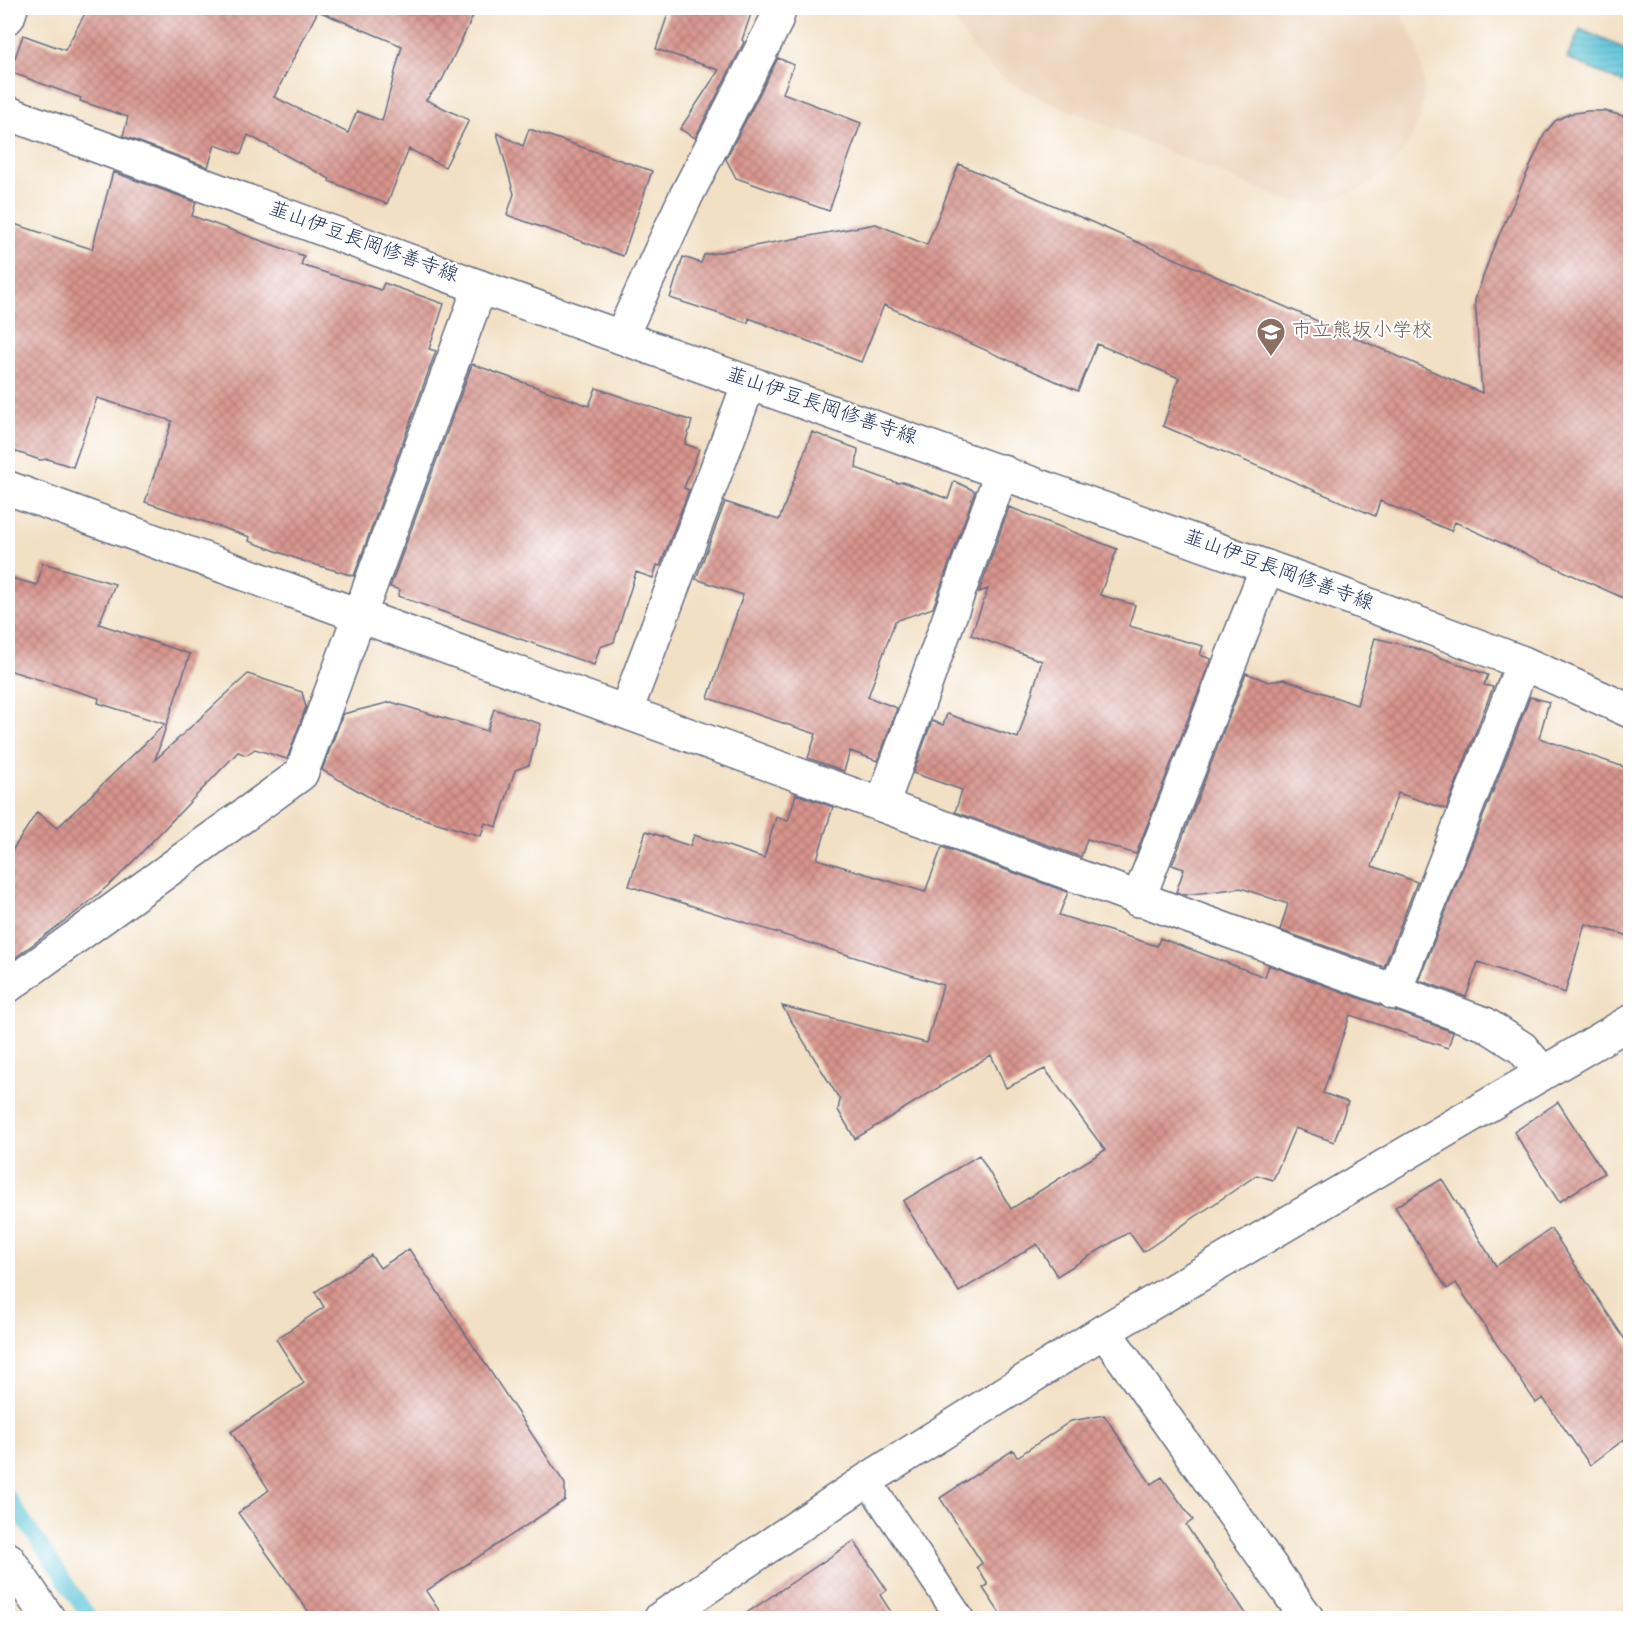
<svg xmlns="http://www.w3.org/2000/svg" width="1638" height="1626" font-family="'Gochi Hand','Klee One',sans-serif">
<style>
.built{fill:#ecd3ba}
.water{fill:url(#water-rules);stroke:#3b7a9a;stroke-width:1.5}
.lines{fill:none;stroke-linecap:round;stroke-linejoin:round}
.stream{stroke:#5bc4d7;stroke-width:15}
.building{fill:url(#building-cross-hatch);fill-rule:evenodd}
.lane-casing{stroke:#666d82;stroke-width:30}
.street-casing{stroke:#666d82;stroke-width:36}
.secondary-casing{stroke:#666d82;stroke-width:36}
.lane{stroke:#fff;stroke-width:27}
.street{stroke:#fff;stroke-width:33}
.secondary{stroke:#fff;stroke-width:33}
.labels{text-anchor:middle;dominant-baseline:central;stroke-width:4.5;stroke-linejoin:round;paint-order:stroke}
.street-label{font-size:20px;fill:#1b2f5e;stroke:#fff}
.education-label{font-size:20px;fill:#785e54;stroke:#fff;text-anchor:start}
</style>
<defs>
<pattern id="water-rules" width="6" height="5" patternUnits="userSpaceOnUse" patternTransform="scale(1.5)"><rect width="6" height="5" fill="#5bc4d7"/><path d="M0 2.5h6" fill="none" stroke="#4aa0b2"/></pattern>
<pattern id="building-cross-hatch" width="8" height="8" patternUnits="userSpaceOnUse" patternTransform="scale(1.5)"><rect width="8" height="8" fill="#d8948c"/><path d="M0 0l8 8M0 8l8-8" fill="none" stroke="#ae7976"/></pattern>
</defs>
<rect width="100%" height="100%" fill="#fff"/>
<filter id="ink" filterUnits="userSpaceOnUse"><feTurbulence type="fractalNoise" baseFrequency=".0167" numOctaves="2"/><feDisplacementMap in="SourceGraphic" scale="12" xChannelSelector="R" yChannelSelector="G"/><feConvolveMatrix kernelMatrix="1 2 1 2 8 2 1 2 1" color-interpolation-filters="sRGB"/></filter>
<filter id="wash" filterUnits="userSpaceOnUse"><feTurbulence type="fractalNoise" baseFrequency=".008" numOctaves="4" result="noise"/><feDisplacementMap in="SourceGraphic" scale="24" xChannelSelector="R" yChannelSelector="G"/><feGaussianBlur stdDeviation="1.35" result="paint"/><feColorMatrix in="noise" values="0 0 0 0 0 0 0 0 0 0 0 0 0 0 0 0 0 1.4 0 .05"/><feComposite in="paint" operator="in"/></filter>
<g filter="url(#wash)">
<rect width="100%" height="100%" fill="#f2e0c4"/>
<path class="built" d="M952 8H1395L1403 16 1416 42 1422 68 1425 92 1419 122 1407 147 1387 171 1360 190 1331 200 1299 202 1279 198 1024 91 989 68 966 39 955 20Z"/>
<path class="water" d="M1580 29 1630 51V86L1567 58Z"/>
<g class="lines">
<path class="stream" d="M8 1497 90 1618"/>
</g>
<g id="blocks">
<path class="building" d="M88 8H477L442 80 426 100 469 120 445 167 409 149 387 204 329 181 330 179 248 135 241 154 215 145 208 167 123 136 128 117 80 101 81 98 10 72 23 35 65 50ZM318 11 402 46 382 121 357 111 348 133 274 97Z
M670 8H753L742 40 744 42 695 138 680 129 719 70 656 49Z
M778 58 794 65 783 93 861 123 829 211 736 178 726 159Z
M1587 111H1605L1630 118V601L1455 522 1451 531 1380 501 1375 516 1163 426 1179 378 1097 344 1078 391 884 305 861 362 749 318 748 323 670 298 683 257 701 263 704 255 876 224 927 245 959 164 1482 393 1475 300 1492 251 1545 133 1555 121 1569 114Z
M529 129 652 171 623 256 507 215 514 194 497 133 523 146Z
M113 172 196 202 192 216 304 256 301 265 381 290 384 283 444 304 429 349 436 351 354 576 303 561 249 541 250 537 145 502 172 421 97 398 73 467 48 459 40 460 8 449V222L92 249Z
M472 364 589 406 596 388 692 421 685 444 699 449 684 488 689 490 660 566 657 565 653 578 636 572 614 642 600 647 594 665 398 596 400 590 390 587Z
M812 432 858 449 856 468 897 483 903 482 948 499 954 481 975 491 933 608 895 621 868 697 897 708 878 761 850 751 844 771 808 758 816 734 708 698 743 595 696 579 725 502 779 520Z
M1009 507 1117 549 1100 595 1135 605 1129 626 1203 646 1200 655 1211 659 1136 854 1087 839 1081 857 955 812 962 790 913 773 932 721 943 725 947 714 1018 738 1042 661 971 635 988 589 979 592Z
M43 563 115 584 99 624 190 654 155 760 248 674 302 692 306 707 287 759 255 749 246 755 238 752 118 877 87 904 8 963V857L37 812 57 828 165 724 98 703 99 698 8 670V577L37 585Z
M1375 638 1412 647 1488 675 1484 685 1493 687 1446 809 1398 793 1372 866 1417 882 1384 967 1280 930 1288 904 1241 888 1185 895 1176 892 1184 869 1172 865 1246 673 1269 682 1284 679 1357 705Z
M1530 697 1549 702 1539 738 1630 769V936L1585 924 1565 993 1478 962 1466 997 1419 980Z
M391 702 487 731 494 709 541 724 529 765 515 770 497 827 485 823 481 836 388 808 322 770 343 714Z
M796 794 833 807 817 859 925 892 942 847 1068 892 1059 915 1157 946 1160 938 1265 977 1269 965 1453 1032 1448 1048 1350 1015 1323 1093 1348 1102 1334 1142 1295 1128 1273 1180 1257 1175 1143 1252 1129 1232 1057 1276 1037 1244 959 1292 903 1201 979 1155 1011 1209 1105 1150 1045 1069 1006 1088 991 1055 855 1139 838 1110 840 1100 782 1006 927 1043 943 985 629 886 646 831 690 846 694 835 764 858 776 817 788 821Z
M1558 1102 1604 1173 1559 1202 1514 1132Z
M1442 1179 1496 1266 1551 1229 1630 1347V1435L1590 1465 1543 1398 1536 1403 1456 1283 1447 1289 1395 1207Z
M409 1249 565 1484V1500L426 1591 444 1618H313L238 1513 269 1490 231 1432 304 1383 276 1339 324 1307 315 1292 371 1255 380 1268Z
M1104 1415 1151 1484 1162 1477 1193 1520 1186 1525 1249 1618H1003L983 1588 988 1585 977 1567 982 1563 940 1498 1013 1450 1017 1457 1071 1421Z
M854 1541 887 1590 880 1595 895 1618H739Z"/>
</g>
</g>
<g filter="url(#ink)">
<use href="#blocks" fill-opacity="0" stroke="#666d82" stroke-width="1.5"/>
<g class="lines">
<g class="lane-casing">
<path id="lane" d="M867 1480 960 1618"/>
</g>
<g class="street-casing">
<path id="street" d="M8 17 11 8
M621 337 686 196 775 23 780 8
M8 488 1485 1024 1522 1048 1542 1072
M626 711 749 383
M882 805 1002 471
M1138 900 1267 567
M8 986 301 774 480 287
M1394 993 1523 663
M1104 1331 1307 1618
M8 1559 48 1618"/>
</g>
<g class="secondary-casing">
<path id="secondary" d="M8 113 480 287 1303 580 1523 663 1630 711
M661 1618 867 1480 1104 1331 1630 1022"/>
</g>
<use href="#lane" class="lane"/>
<use href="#street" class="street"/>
<use href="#secondary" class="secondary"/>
</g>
</g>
<defs>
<g id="school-pin" transform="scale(1.5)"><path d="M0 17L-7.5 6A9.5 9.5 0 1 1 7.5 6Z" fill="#8d6e63" stroke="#fff"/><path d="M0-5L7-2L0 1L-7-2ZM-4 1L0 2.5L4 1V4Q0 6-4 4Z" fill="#fff"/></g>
</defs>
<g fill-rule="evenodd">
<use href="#school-pin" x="1271" y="332"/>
</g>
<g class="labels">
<g class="street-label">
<text transform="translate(363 244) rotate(20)">韮山伊豆長岡修善寺線</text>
<text transform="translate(821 408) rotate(19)">韮山伊豆長岡修善寺線</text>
<text transform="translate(1278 572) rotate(20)">韮山伊豆長岡修善寺線</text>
</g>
<g class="education-label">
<text x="1292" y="332">市立熊坂小学校</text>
</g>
</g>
<rect width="1638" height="1626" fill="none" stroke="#fff" stroke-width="30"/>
</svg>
